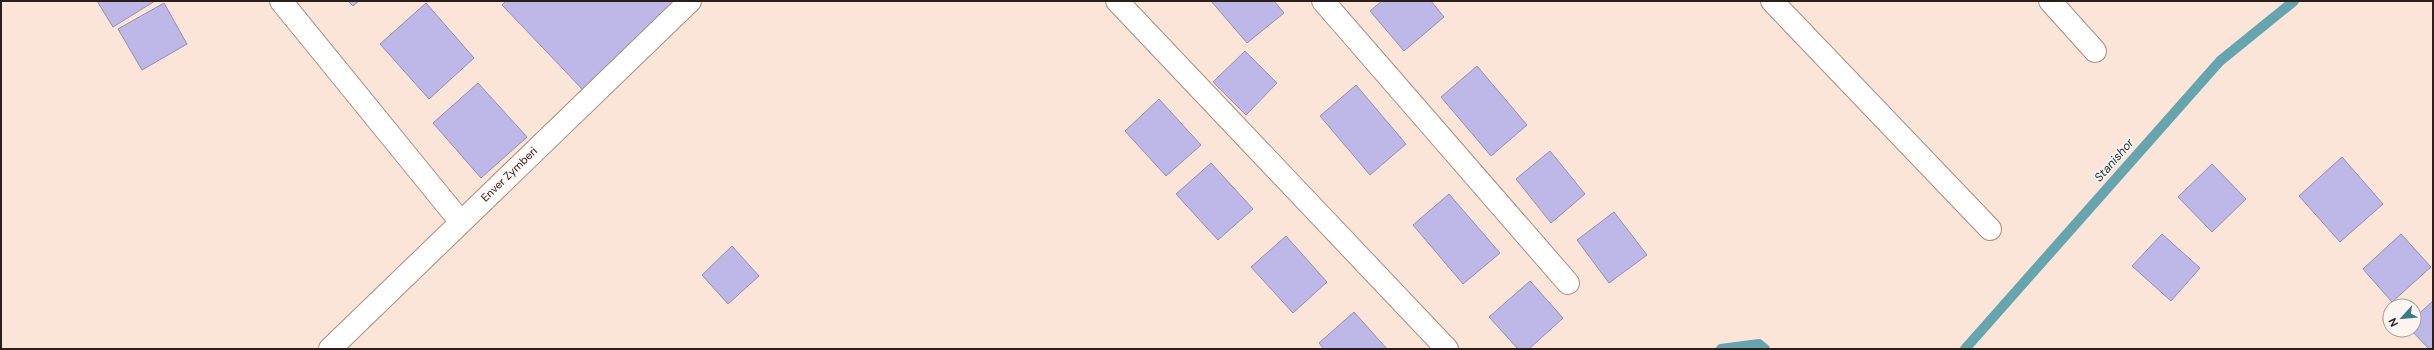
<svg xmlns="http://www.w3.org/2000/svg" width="2434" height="350" font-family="'DM Sans',sans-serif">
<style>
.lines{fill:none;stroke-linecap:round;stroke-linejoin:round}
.stream{stroke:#67a5ae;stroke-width:10}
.building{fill:#bdb8e7;stroke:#928fb0}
.minor-casing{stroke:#af8d7b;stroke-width:24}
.minor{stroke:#fff;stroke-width:22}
.labels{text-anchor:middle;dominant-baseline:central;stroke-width:3;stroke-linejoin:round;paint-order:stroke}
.street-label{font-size:11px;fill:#2c1f18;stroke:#fdf5f1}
.water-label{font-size:12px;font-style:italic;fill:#133337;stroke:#fdf5f1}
</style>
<rect width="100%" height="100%" fill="#fbe5d9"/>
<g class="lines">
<path class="stream" d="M1721 349 1759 344 1765 349
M1965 349 2220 61 2294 1"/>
</g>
<path class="building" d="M97 1H155L113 27Z
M348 1H359L353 6Z
M506 1H679L585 92 502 5Z
M1211 1H1274L1284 13 1247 43Z
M1382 1H1431L1444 17 1404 51 1370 11Z
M164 3 187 44 142 70 118 29Z
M426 3 474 58 429 99 380 44Z
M1245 51 1277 83 1246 115 1213 82Z
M1477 66 1527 125 1491 156 1441 97Z
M478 83 527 137 481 178 433 123Z
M1356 85 1406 144 1370 175 1320 116Z
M1159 99 1201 145 1166 176 1125 131Z
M1550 151 1585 194 1551 223 1516 179Z
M2342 157 2383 204 2340 242 2299 196Z
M1211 163 1253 209 1218 240 1176 194Z
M2212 164 2246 199 2212 232 2178 197Z
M1449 194 1500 253 1463 284 1413 225Z
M1614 212 1647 255 1609 283 1577 240Z
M2162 234 2200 268 2171 301 2132 266Z
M2401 234 2431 267 2392 302 2363 269Z
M1286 236 1327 282 1293 313 1251 267Z
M732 246 759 276 728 304 702 275Z
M1530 281 1563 318 1529 349H1518L1489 317Z
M2433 301V349H2429L2411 330H2414V318Z
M1354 312 1387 349H1324L1319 343Z"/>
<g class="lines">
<g class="minor-casing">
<path id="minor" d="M281 1 460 221
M1117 1 1447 349
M1323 1 1568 283
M1772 1 1990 229
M2050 1 2095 51
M330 349 690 1"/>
</g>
<use href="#minor" class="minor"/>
</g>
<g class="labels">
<g class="street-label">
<text transform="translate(509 174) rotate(-44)">Enver Zymberi</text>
</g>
<g class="water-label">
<text transform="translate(2114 160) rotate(-49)">Stanishor</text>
</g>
</g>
<rect width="2434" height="350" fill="none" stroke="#2c1f18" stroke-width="4"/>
<g transform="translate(2402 318) rotate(243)"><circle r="19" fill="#fdf5f1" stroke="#a99f9a"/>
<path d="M0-3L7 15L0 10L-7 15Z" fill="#387c8b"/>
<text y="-6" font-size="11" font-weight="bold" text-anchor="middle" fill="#2c1f18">N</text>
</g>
</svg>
